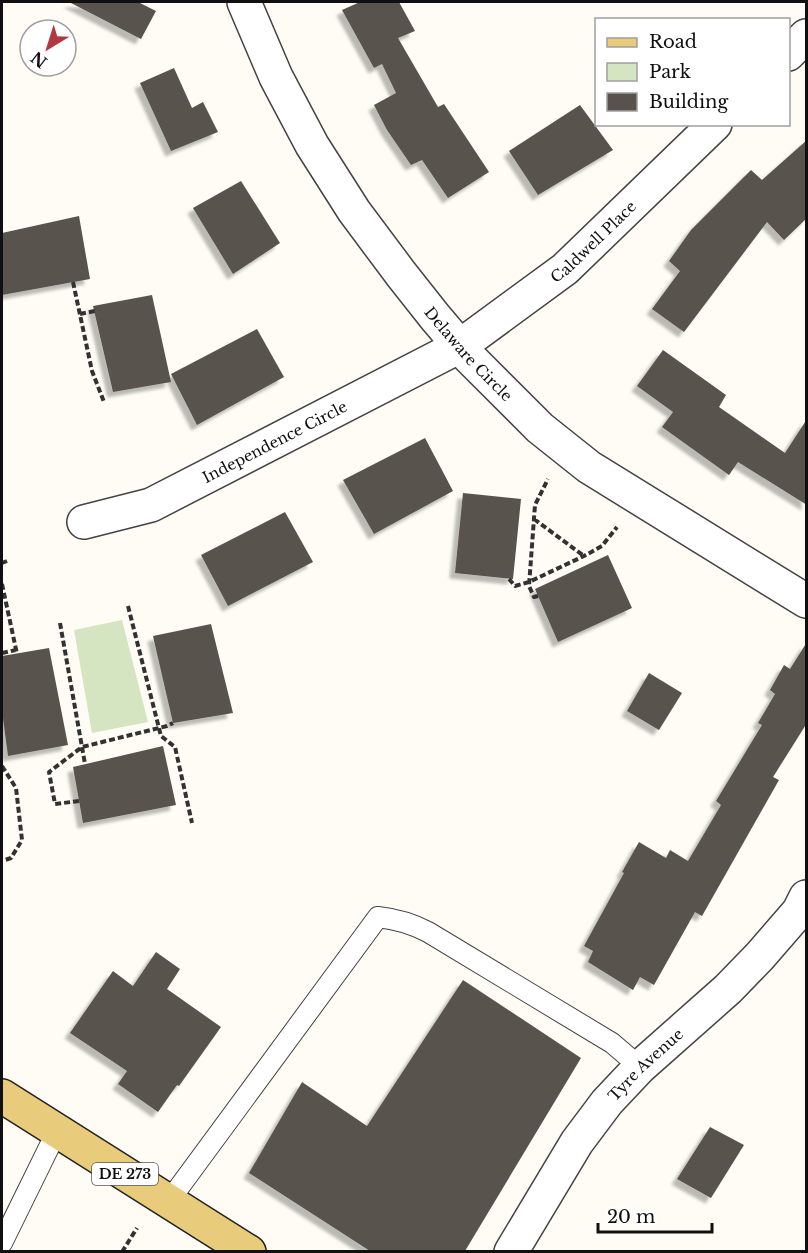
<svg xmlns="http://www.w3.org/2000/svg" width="808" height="1253" font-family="'Libre Baskerville',serif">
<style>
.green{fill:#d5e5c2}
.building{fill:#58524e;filter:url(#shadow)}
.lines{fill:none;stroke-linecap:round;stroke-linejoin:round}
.lane-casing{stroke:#434343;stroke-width:22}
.street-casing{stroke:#434343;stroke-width:36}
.primary-casing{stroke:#212121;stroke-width:36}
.path{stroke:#323232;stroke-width:4;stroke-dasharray:6 3;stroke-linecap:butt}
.lane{stroke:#fff;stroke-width:20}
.street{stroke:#fff;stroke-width:33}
.primary{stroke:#e8cc7b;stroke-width:33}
.labels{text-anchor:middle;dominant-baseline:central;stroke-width:6;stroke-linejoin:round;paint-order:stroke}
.shield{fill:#fff;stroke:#585858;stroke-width:1.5}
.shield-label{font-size:14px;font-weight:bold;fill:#101010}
.street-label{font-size:15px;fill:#101010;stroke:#fff}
</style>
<defs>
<filter id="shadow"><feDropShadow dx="-5.5" dy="5.5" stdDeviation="1.5" flood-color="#0004"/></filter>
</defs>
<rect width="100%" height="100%" fill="#fefcf5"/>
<path class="green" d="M122 620 148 722 92 733 74 630Z"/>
<path class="building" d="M69 2H138L156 11 141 39Z
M360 2H399L415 31 398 38 438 107 444 104 489 172 448 198 422 160 411 165 387 130 374 105 396 93 382 64 374 68 342 10Z
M174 68 192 108 203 102 218 132 171 151 140 83Z
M580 105 613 150 538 195 509 151Z
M807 140V218L784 240 767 222 684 332 652 309 680 271 669 261 691 230 751 170 762 180Z
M241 181 280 243 233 274 193 208Z
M79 216 90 279 2 295V233Z
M152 295 171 382 113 392 93 306Z
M257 329 284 377 197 425 171 374Z
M663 350 726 395 719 407 785 453 807 419V505L738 462 729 475 662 427 673 412 637 386Z
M425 438 453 491 374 534 343 480Z
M463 493 521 499 513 579 455 573Z
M285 512 313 562 228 606 201 555Z
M608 555 632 608 558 642 535 589Z
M211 624 233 713 173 723 153 636Z
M807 642V723L773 777 779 780 702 916 695 912 654 985 640 977 633 990 588 962 593 951 584 946 624 873 622 872 639 842 666 858 670 850 688 861 721 805 716 801 762 725 758 723 775 694 770 690 784 665 790 669Z
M49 648 68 745 8 756 2 711V656Z
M649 673 682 693 659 730 627 711Z
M163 746 176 805 83 823 73 767Z
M156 952 180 969 167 989 221 1027 179 1086 177 1085 158 1112 118 1084 127 1071 70 1033 113 971 133 986Z
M463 980 581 1058 465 1251H370L249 1173 302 1082 367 1126Z
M710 1127 744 1145 711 1198 677 1179Z"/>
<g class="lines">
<g class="lane-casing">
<path id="lane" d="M169 1201 378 917C396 919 411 923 428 932L612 1043 640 1067
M2 1243 57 1131"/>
</g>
<g class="street-casing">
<g id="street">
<path id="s1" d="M244 2 276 77 312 145 354 211 401 274 435 317 469 357 540 428 589 467 806 601"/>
<path d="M788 54 806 36"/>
<path id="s2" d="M84 522 151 505 460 346 565 269 715 124"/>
<path id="s3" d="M511 1252 577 1142 607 1102 640 1067 728 989 760 956 799 911 806 897"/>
</g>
</g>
<g class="primary-casing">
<path id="primary" d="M2 1096 249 1252"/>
</g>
<path class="path" d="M73 282 92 371 104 402
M80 314 95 311
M534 519 584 556
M2 563 7 561
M509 579 515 586 529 582 584 556 602 546 617 527
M2 584 17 654
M538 596 534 597 529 586 535 505 548 479
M128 606 161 736 175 747 192 823
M60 623 85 764
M2 653 16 650
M2 766 16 788 22 840 11 858 5 860
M79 801 55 804 49 772 82 747 167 726 173 723
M122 1252 137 1228"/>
<use href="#lane" class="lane"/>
<use href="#street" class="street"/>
<use href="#primary" class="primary"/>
</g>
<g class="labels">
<rect class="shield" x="92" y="1163" width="66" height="22" rx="4.5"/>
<g class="shield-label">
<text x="125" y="1174">DE 273</text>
</g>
<g class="street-label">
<text stroke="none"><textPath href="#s2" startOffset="586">Caldwell Place</textPath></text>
<text stroke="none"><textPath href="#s1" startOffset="420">Delaware Circle</textPath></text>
<text stroke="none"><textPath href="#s2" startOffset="208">Independence Circle</textPath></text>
<text stroke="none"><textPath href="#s3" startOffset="232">Tyre Avenue</textPath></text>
</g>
</g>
<rect width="808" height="1253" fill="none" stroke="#101010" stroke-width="6"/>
<rect x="595" y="18" width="195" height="108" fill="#ffffff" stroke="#9f9f9f" stroke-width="1.5"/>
<rect x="607" y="38" width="30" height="9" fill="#e8cc7b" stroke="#9f9f9f" stroke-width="1.5"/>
<text x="649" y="48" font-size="18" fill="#101010">Road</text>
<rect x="607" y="63" width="30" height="18" fill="#d5e5c2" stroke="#9f9f9f" stroke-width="1.5"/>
<text x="649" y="78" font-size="18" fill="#101010">Park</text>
<rect x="607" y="93" width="30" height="18" fill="#58524e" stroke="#9f9f9f" stroke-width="1.5"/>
<text x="649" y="108" font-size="18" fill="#101010">Building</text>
<g transform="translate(48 48) rotate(218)"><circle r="28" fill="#ffffff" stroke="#9f9f9f" stroke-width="1.5"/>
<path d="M0-4.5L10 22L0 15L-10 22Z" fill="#b13840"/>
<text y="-9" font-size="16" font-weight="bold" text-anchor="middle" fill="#101010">N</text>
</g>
<path d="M598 1223v9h114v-9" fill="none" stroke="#101010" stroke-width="3"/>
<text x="607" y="1223" font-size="18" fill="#101010" stroke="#ffffff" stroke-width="4.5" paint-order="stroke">20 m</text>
</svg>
